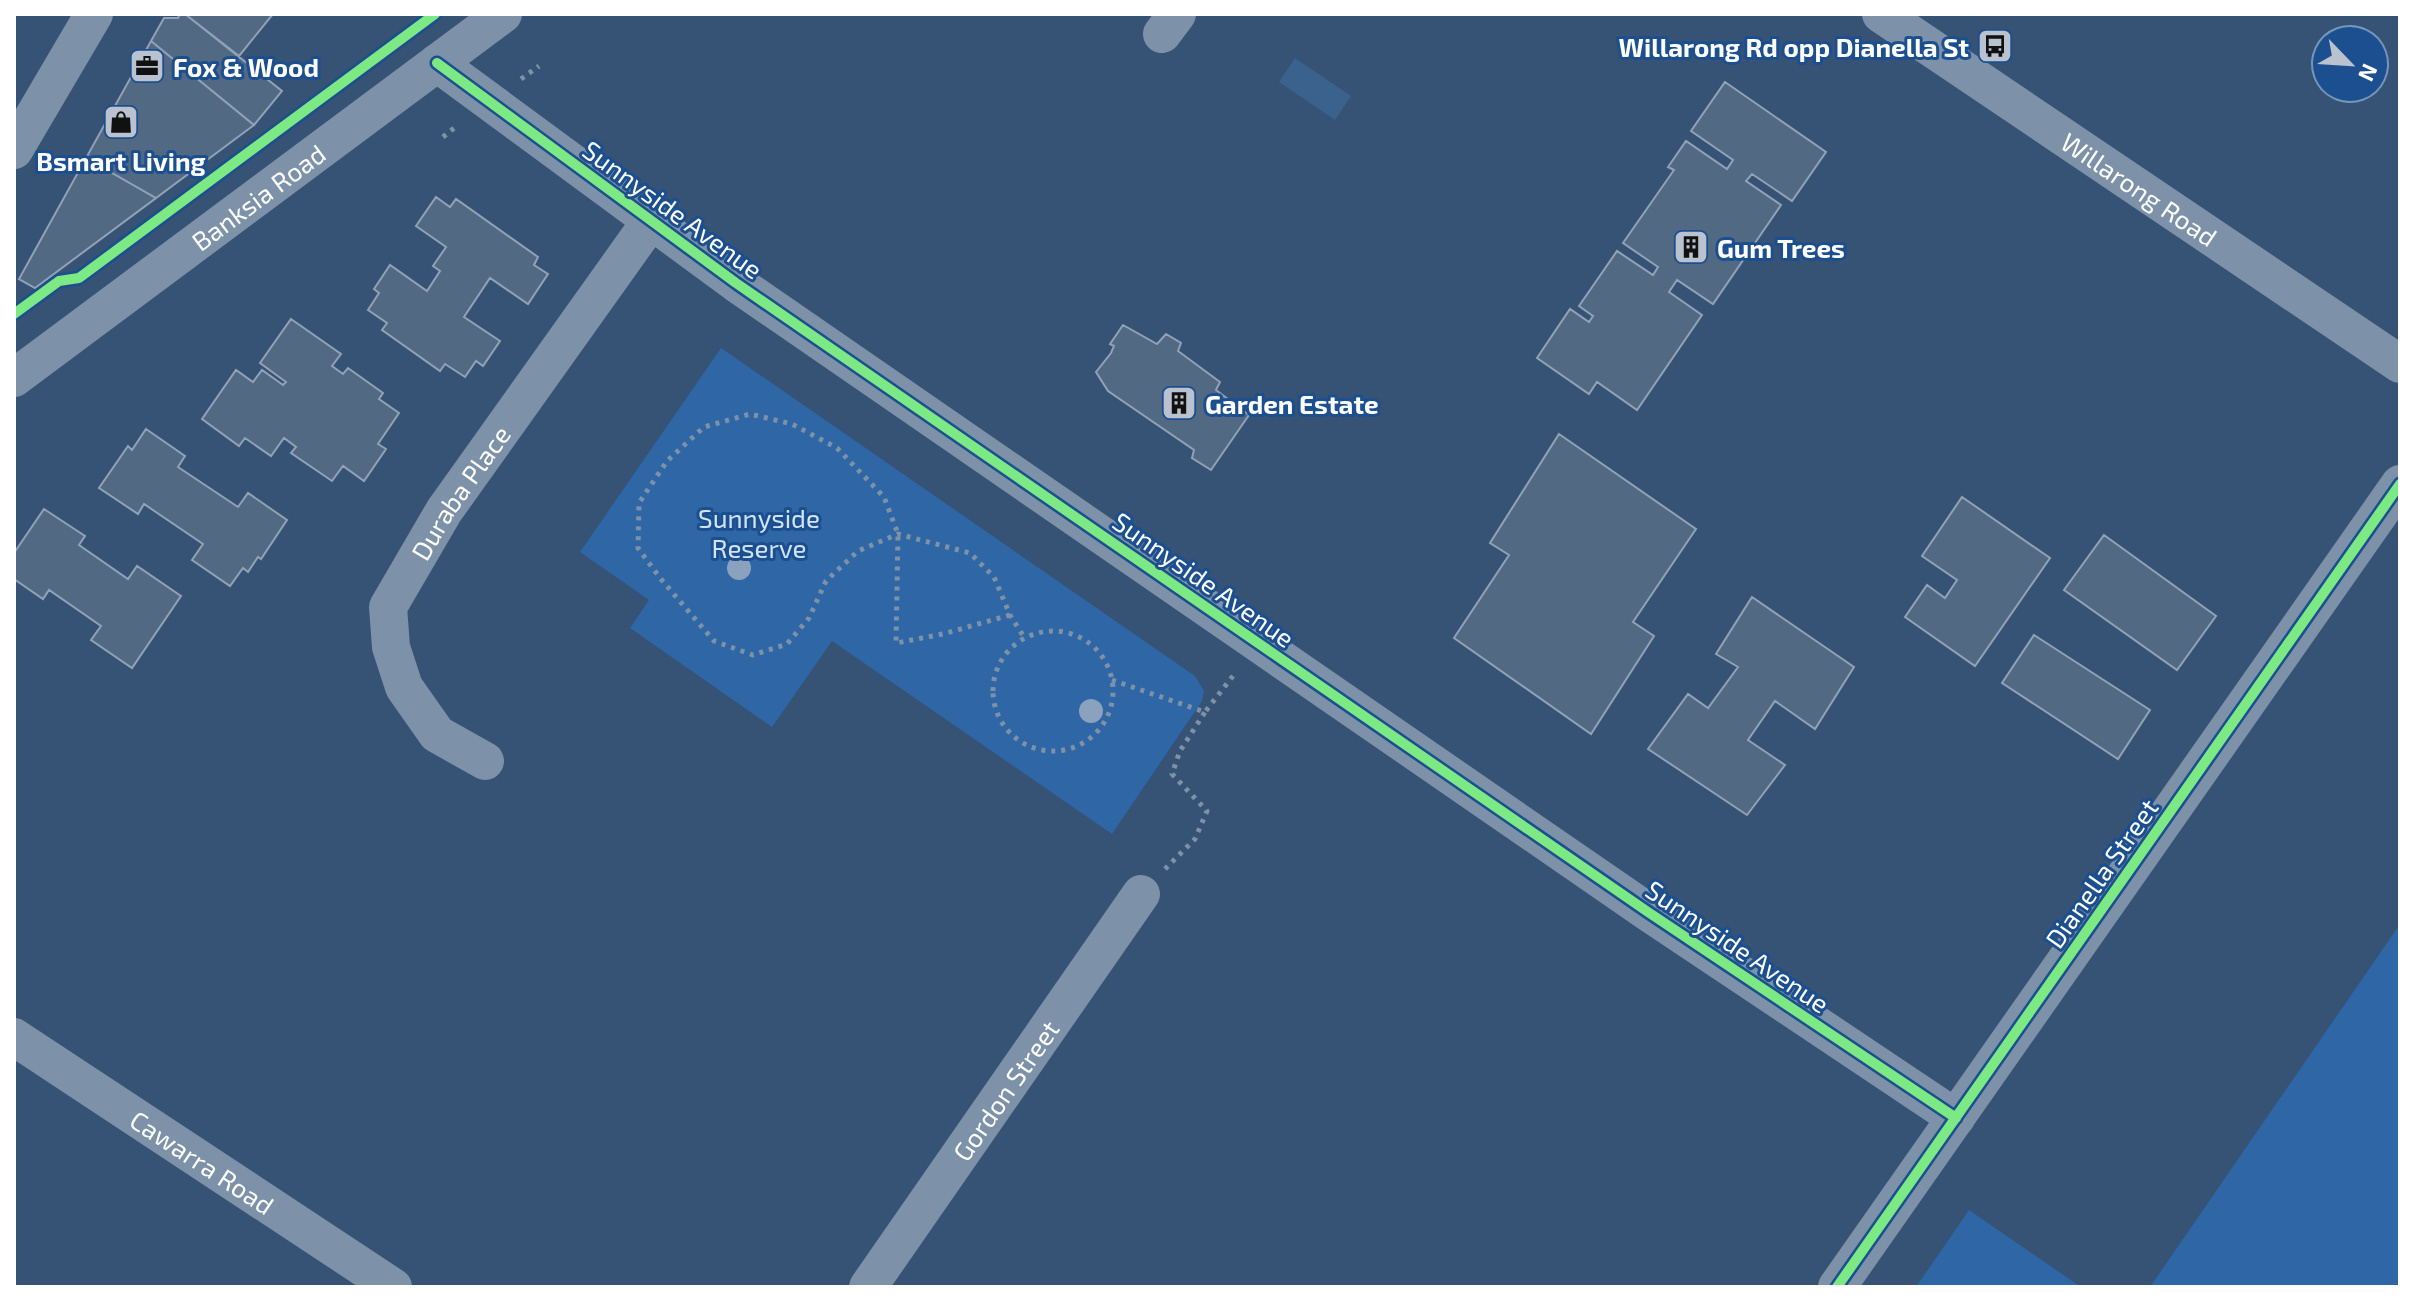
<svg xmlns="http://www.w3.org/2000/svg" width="2414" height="1301" font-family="'Exo 2',sans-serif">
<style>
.green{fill:#2f66a5}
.water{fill:#3b618d}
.building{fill:#526984;stroke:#92a2b6;stroke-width:2}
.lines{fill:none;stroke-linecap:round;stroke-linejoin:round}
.path{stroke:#7d92a8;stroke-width:5;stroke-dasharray:4 6;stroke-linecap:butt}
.minor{stroke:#7d92a8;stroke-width:38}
.cycleway-casing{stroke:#1b4f8f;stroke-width:15}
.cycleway{stroke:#7ce984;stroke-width:10}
.tree{fill:#8aa2be}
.labels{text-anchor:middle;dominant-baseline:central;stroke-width:6;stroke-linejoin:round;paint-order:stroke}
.poi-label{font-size:26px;font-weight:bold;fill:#fff;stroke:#1b4f8f;text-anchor:start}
.street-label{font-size:26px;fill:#fff;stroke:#1b4f8f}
.park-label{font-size:26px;fill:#cfe3fa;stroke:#1b4f8f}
</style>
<rect width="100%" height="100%" fill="#365274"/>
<path class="green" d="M721 348 1195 676 1204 691 1202 701 1112 834 832 641 772 727 630 628 649 600 580 552Z
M2400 924V1287H2150Z
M1969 1210 2081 1287H1916Z"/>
<path class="water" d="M1295 58 1351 96 1335 120 1279 82Z"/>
<path class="building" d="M180 14H185L282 91 254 125 151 41 164 18H178Z
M185 14H273L239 56Z
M151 41 254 125 156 198 86 158Z
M1725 82 1826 152 1792 201 1752 174 1746 181 1781 205 1713 304 1677 280 1669 292 1702 315 1637 410 1597 382 1589 394 1537 358 1570 309 1589 322 1593 316 1579 306 1617 251 1653 275 1658 267 1623 243 1674 170 1668 167 1686 141 1727 169 1733 160 1691 131Z
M86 158 156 198 35 288 19 279Z
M436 197 450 207 456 199 538 257 534 265 548 274 528 304 490 278 464 317 500 341 483 366 476 361 465 377 445 364 440 371 382 330 387 323 368 310 379 293 374 289 390 265 427 291 440 271 433 266 446 247 416 226Z
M291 319 341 354 332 366 343 374 348 368 383 393 379 399 399 413 378 444 386 449 364 481 343 466 332 481 291 453 296 447 284 438 271 456 245 438 239 446 202 419 236 370 253 382 262 370 283 385 286 382 260 363Z
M1123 325 1157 344 1166 334 1181 343 1178 351 1220 382 1216 390 1249 415 1211 470 1192 458 1194 450 1108 391 1096 372 1111 353 1114 346 1110 344Z
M146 429 185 456 178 467 238 507 248 493 287 520 261 559 258 557 248 572 243 568 230 586 192 560 203 544 144 504 138 514 99 488 128 446 132 450Z
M1559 434 1696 529 1633 622 1654 636 1591 734 1454 638 1509 555 1490 543Z
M1962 497 2050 558 1975 666 1905 617 1927 585 1945 598 1957 580 1922 556Z
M44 509 85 536 79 545 128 579 137 566 181 596 132 668 91 640 101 626 49 590 43 599 14 579V553Z
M2104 535 2216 616 2177 670 2064 590Z
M1752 597 1854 667 1815 729 1775 701 1748 740 1785 765 1747 815 1648 749 1688 694 1708 708 1738 667 1716 654Z
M2034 635 2150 710 2118 759 2002 683Z"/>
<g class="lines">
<path class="path" d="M521 79 539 66
M443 137 458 125
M1010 615 943 634 896 643 898 534 884 497 837 448 792 424 750 414 704 427 667 461 639 503 638 548 660 578 714 641 753 655 787 644 809 618 826 581 858 551 898 534 970 553 994 577 1010 615 1024 637
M993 691a60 60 0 1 1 120 0a60 60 0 1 1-120 0Z
M1112 680 1205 712 1236 672
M1165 869 1195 839 1207 811 1172 774 1180 751 1205 712"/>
<g class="minor">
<path id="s1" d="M1881 14 2400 364"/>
<path d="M1162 34 1177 14"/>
<path d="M437 63 736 283 1648 912 1956 1118"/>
<path d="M14 150 94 14"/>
<path id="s2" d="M14 378 503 14"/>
<path id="s3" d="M485 761 437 734 404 687 391 647 388 607 444 511 650 222"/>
<path id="s4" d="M14 1037 393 1287"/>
<path id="s5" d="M868 1287 1141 894"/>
<path d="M1837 1287 2400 484"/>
</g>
<g class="cycleway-casing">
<path id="cycleway" d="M437 63 736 283 1648 912 1956 1118
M14 314 59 281 79 278 435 14
M1837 1287 2400 484"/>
</g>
<use href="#cycleway" class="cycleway"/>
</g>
<g class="tree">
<circle cx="739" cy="568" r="12"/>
<circle cx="1091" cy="711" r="12"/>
</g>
<defs>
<g id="bus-square" transform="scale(1.8)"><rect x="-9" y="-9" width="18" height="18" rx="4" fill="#b9c2ce" stroke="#1b4f8f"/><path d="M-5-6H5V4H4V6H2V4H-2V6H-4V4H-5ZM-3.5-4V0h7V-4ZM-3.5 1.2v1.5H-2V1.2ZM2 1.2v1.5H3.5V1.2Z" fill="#111"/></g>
<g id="office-square" transform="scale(1.8)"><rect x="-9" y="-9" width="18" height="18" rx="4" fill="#b9c2ce" stroke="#1b4f8f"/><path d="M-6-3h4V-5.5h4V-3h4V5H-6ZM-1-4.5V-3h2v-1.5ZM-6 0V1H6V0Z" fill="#111"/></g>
<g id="shop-square" transform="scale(1.8)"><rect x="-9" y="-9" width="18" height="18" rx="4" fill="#b9c2ce" stroke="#1b4f8f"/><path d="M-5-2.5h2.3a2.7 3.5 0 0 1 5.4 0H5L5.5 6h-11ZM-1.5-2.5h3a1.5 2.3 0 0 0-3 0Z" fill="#111"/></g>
<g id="building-square" transform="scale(1.8)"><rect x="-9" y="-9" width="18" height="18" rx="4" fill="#b9c2ce" stroke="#1b4f8f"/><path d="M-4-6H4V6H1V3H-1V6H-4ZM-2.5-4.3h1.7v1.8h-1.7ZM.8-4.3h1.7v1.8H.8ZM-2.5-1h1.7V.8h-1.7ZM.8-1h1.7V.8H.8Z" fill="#111"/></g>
</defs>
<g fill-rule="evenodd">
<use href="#bus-square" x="1995" y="46"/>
<use href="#office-square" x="147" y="66"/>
<use href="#shop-square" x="121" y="122"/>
<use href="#building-square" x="1691" y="247"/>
<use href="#building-square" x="1179" y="403"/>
</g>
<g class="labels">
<g class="poi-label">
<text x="1969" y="46" text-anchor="end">Willarong Rd opp Dianella St</text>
<text x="173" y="66">Fox &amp; Wood</text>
<text x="121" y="160" text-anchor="middle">Bsmart Living</text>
<text x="1717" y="247">Gum Trees</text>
<text x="1205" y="403">Garden Estate</text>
</g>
<g class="street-label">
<text stroke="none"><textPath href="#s1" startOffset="312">Willarong Road</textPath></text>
<text stroke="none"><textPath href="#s2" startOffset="304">Banksia Road</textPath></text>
<text transform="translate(673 209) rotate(36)">Sunnyside Avenue</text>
<text stroke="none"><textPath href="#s3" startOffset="330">Duraba Place</textPath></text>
<text transform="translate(1204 579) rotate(35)">Sunnyside Avenue</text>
<text transform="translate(2101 873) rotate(-55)">Dianella Street</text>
<text transform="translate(1738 946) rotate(34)">Sunnyside Avenue</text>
<text stroke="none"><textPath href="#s5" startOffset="240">Gordon Street</textPath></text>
<text stroke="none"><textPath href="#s4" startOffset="226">Cawarra Road</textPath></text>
</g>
<g class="park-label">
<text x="759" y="517">Sunnyside<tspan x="759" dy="30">Reserve</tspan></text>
</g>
</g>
<rect width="2414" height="1301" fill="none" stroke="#ffffff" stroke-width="32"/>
<g transform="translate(2350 64) rotate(115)"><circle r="38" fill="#1b4f8f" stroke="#7695bc" stroke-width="2"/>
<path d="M0-6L14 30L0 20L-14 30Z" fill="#b9c2ce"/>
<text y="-12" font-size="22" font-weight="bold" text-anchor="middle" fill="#ffffff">N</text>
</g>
</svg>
